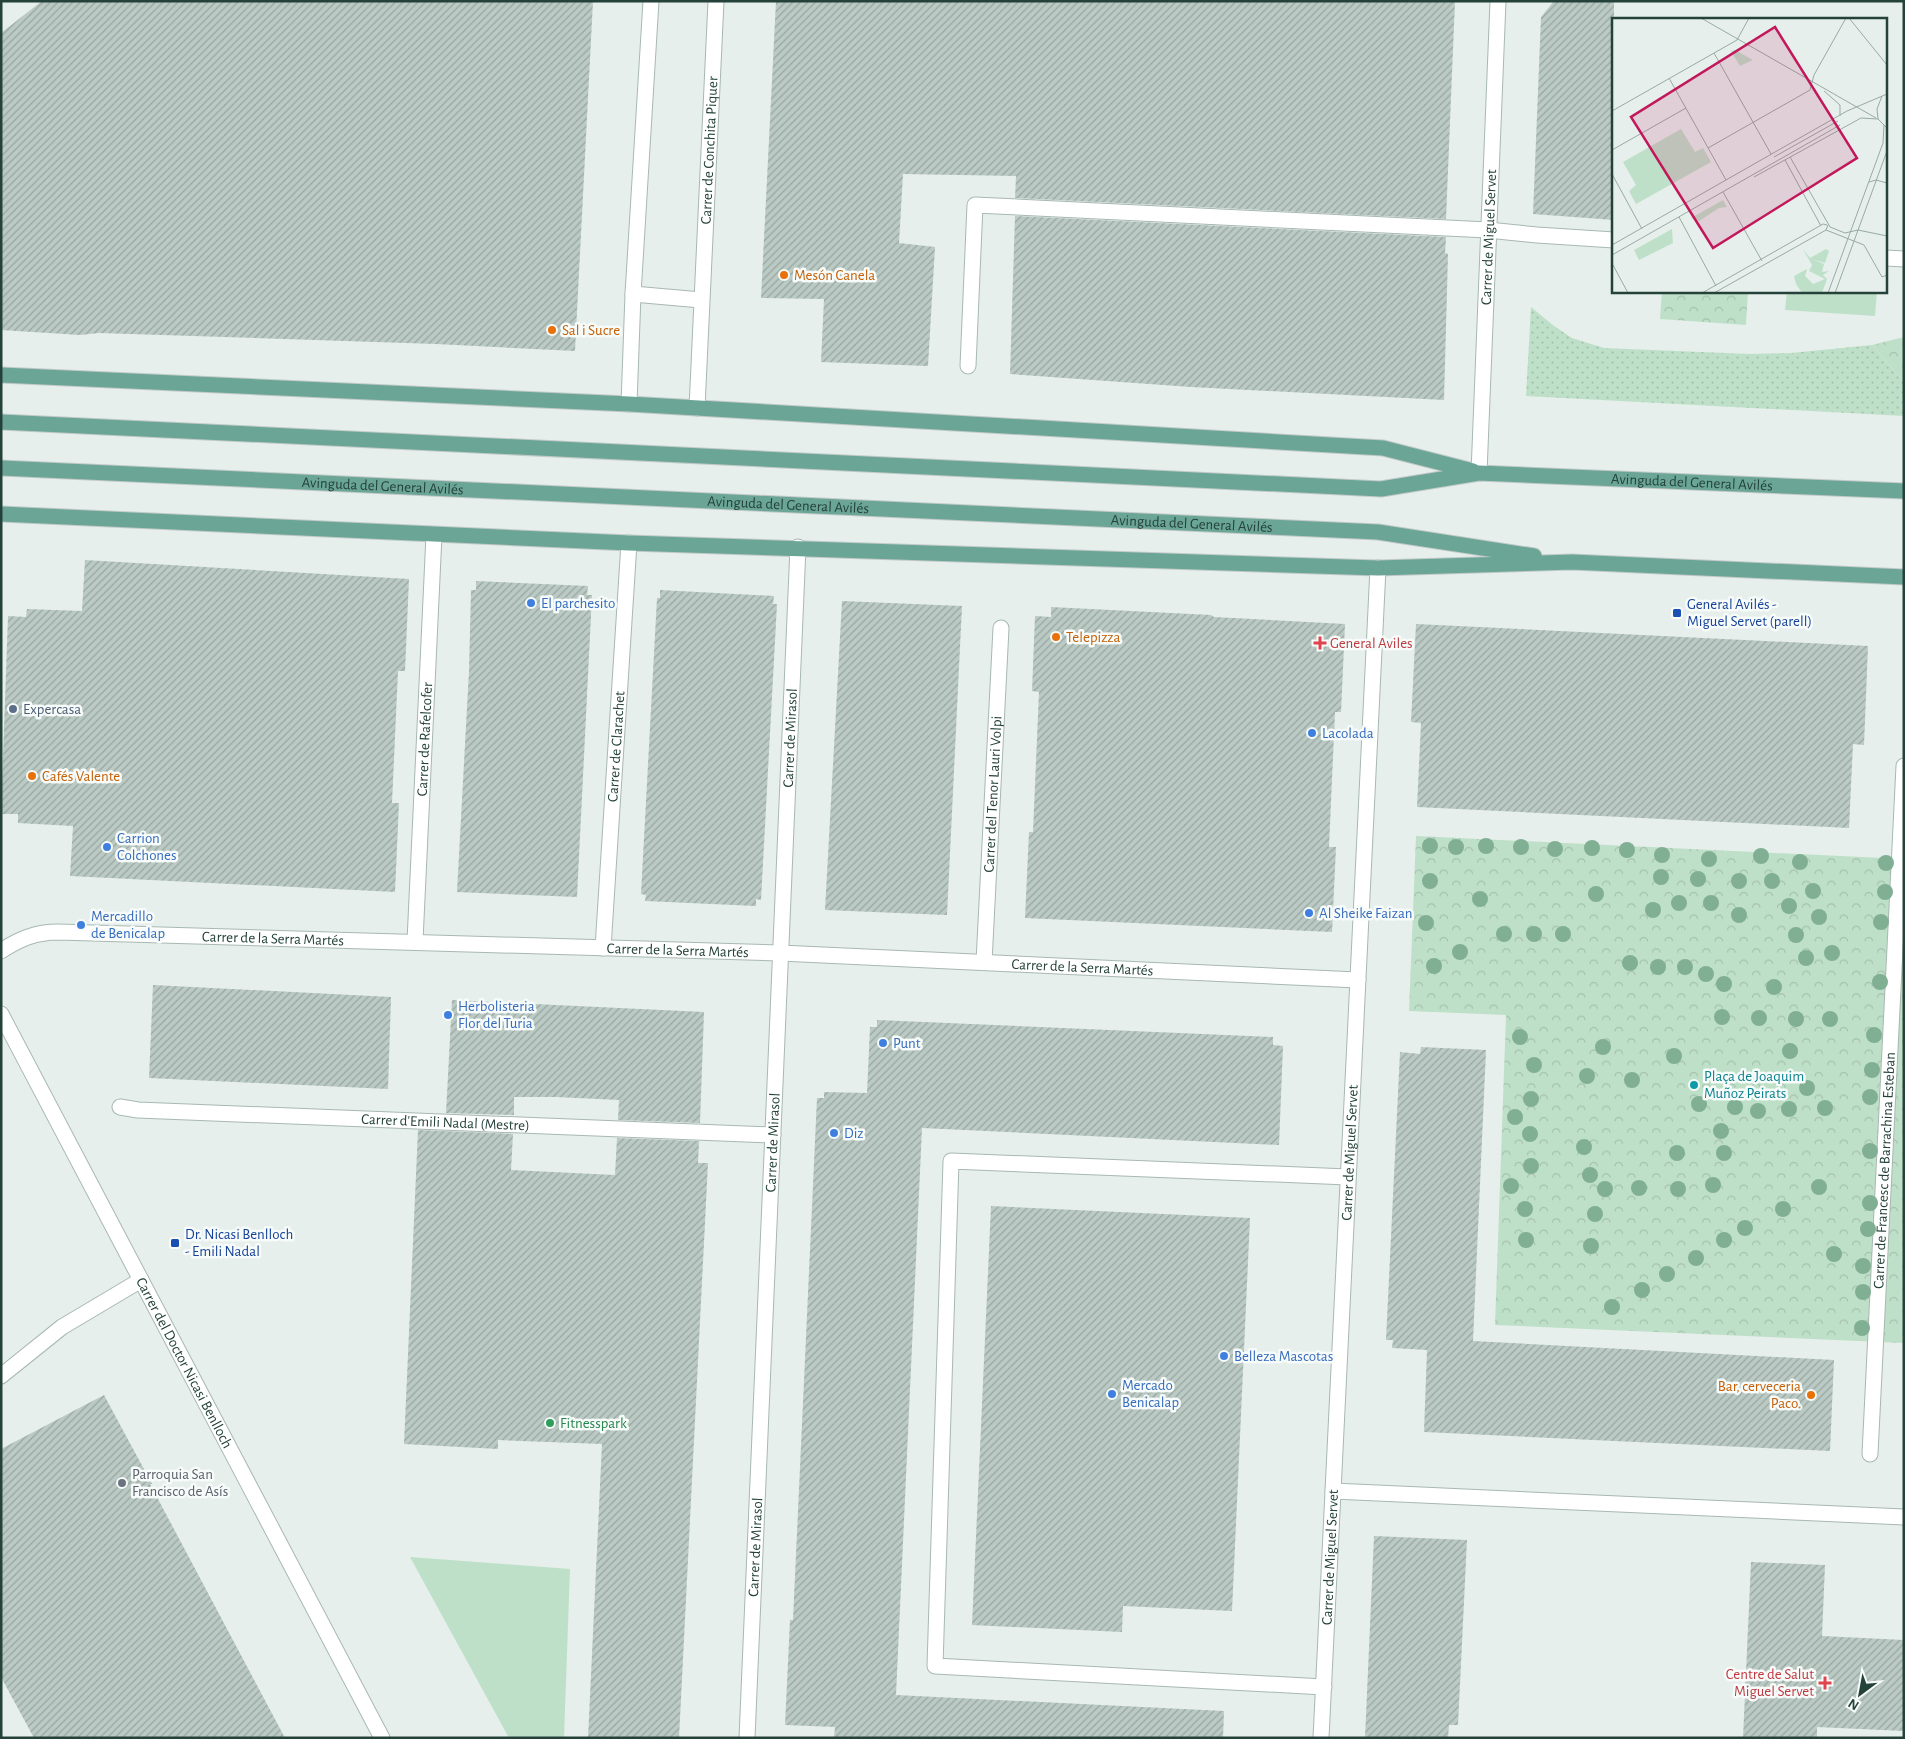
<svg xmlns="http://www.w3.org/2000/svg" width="1905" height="1739" font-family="'Alegreya Sans',sans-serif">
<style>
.grass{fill:#bfe0c8}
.park{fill:url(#park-crowns)}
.garden{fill:url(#garden-dots)}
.building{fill:url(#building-hatch)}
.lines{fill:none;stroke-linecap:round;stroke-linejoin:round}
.service-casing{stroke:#a8b8b2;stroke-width:17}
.pedestrian-casing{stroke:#a8b8b2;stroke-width:17}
.minor-casing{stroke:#a8b8b2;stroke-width:17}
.tertiary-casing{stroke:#a8b8b2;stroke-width:17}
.primary-casing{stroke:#c2cac8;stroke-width:17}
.service{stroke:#fff;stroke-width:15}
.pedestrian{stroke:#fff;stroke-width:15}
.minor{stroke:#fff;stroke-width:15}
.tertiary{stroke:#fff;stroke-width:15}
.primary{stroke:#6aa596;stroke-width:15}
.tree{fill:#80af93}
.food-dot{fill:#e8710a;stroke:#f7fbf9;stroke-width:2}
.shop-dot{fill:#3f7fe0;stroke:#f7fbf9;stroke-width:2}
.transit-dot{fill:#1a4fb4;stroke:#f7fbf9;stroke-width:2}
.health-dot{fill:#e0444e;stroke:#f7fbf9;stroke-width:2}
.service-dot{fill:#5c6f8a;stroke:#f7fbf9;stroke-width:2}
.culture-dot{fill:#0f9aa8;stroke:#f7fbf9;stroke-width:2}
.leisure-dot{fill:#2e9e5b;stroke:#f7fbf9;stroke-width:2}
.worship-dot{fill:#6b7280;stroke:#f7fbf9;stroke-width:2}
.labels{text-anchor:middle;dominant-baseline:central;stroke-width:5;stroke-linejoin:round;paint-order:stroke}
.street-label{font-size:15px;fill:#24423a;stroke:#f7fbf9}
.food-label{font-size:15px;fill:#c56008;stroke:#f7fbf9;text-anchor:start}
.shop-label{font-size:15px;fill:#366cbe;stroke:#f7fbf9;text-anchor:start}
.transit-label{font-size:15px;fill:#164399;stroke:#f7fbf9;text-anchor:start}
.health-label{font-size:15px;fill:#be3a42;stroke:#f7fbf9;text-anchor:start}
.service-label{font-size:15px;fill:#4e5e75;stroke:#f7fbf9;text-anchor:start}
.culture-label{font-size:15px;fill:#0d838f;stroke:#f7fbf9;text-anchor:start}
.leisure-label{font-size:15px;fill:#27864d;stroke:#f7fbf9;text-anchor:start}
.worship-label{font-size:15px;fill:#5b616d;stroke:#f7fbf9;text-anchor:start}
.inset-road{fill:none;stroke:#98aaa4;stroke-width:1}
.view{fill:#c2185b;fill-opacity:0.15;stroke:#c2185b;stroke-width:2.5}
.inset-edge{fill:none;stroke:#24423a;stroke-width:2.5}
</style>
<defs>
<pattern id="park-crowns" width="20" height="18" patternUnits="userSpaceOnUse" patternTransform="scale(1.25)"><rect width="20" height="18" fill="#bfe0c8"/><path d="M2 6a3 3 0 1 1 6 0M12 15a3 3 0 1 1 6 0" fill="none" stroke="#a4c1ad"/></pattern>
<pattern id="garden-dots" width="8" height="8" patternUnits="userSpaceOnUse" patternTransform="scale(1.25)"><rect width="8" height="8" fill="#bfe0c8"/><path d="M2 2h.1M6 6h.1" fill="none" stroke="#a4c1ad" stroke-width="1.8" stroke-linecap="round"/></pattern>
<pattern id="building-hatch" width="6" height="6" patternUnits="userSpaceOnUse" patternTransform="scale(1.25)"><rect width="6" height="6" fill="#bbcac4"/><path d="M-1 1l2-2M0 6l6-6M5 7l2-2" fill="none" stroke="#98a6a0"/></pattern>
</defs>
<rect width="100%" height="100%" fill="#e6efeb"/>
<path class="grass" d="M1787 291H1877L1875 316 1785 310Z
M410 1557 570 1569 564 1738H509Z"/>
<path class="park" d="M1662 291H1748L1746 325 1660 319Z
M1904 337V382L1872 345Z
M1416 836 1904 859V1343L1495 1325 1506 1015 1409 1011Z"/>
<path class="garden" d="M1531 307 1554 326 1572 338 1604 348 1749 354 1791 353 1872 345 1904 382V416L1526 396Z"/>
<path class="building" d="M42 1H593L575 351 436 344 99 333 80 335 1 330V33Z
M776 1H1455L1446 219 1015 198 1016 176 903 174 899 243 935 247 928 366 821 362 824 299 761 298Z
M1554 1H1614V220L1533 214 1541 17Z
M1015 216 1446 237 1445 253 1448 254 1444 400 1191 387 1010 374Z
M85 560 409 579 405 671H398L392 803H399L395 892 70 876 73 826 18 823V814H1L8 616 26 617 27 609 82 611Z
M476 581 588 586 587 595H592L577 897 457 892 469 671 471 590H476Z
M660 590 774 596 773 604H777L761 900 756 899V906L645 901 646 895 641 894 657 598H660Z
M842 601 962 606 947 915 825 910Z
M1051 607 1211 615 1214 617 1345 624 1341 712H1335L1329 847H1336L1332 932 1025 918 1029 832H1033L1039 692 1032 691 1035 616 1051 617Z
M1416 624 1868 646 1864 745 1853 744 1849 828 1417 807 1421 723 1411 722Z
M153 985 391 997 388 1089 149 1078Z
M452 1000 704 1012 700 1123 618 1120 619 1100 556 1097H514V1115L446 1113Z
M877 1020 1273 1037V1045L1283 1046 1279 1145 922 1128 896 1695 1224 1711 1223 1738H834L835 1727 785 1725 790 1620H793L817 1098H824V1092L867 1093 870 1027H877Z
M1421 1047 1486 1050 1473 1341 1834 1360 1830 1451 1424 1432 1427 1350 1392 1348 1393 1340H1386L1400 1052 1420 1054Z
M418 1130 513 1134 511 1170 615 1175 617 1138 699 1141 698 1163H708L679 1738H588L602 1444 498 1440V1449L404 1444Z
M991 1206 1250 1218 1232 1611 1123 1606 1122 1632 972 1625Z
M104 1395 152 1484H150L285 1738H34L1 1677V1449Z
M1374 1536 1467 1540 1458 1725H1449L1448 1738H1365Z
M1751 1562 1825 1565 1822 1636 1904 1640V1731L1817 1727V1738H1743Z"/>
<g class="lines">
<g class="service-casing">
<path id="service" d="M1 1376 62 1327 141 1280"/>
</g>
<g class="pedestrian-casing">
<g id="pedestrian">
<path d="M1886 258 1904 259"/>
<path d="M968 366 975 205 1488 230 1537 235 1614 240"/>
<path id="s1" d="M415 941 434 535"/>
<path id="s2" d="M603 948 629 543"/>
<path id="s3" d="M984 962 1001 628"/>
<path id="s4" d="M120 1107 138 1110 773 1135"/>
<path id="s5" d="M1870 1454 1904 766"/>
<path d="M1324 1687 935 1666 951 1161 1348 1177"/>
</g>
</g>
<g class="minor-casing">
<g id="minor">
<path d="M633 294 701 300"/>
<path d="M629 404 633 294 651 1"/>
<path id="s6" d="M697 408 716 1"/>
<path id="s7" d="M1479 473 1498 1"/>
<path id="s8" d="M1 951C19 939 36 932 58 932L780 953 1358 980"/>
<path d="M1333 1491 1904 1517"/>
<path id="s9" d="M747 1738 798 547"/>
<path id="s10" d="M1321 1738 1378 568"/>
</g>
</g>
<g class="tertiary-casing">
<g id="tertiary">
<path id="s11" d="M1 1014 382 1738"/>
</g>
</g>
<g class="primary-casing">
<g id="primary">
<path d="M1 375 629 404 1383 448 1473 471"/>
<path id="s12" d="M1 422 1381 489 1479 473 1904 491"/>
<path id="s13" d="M1 468 1378 532 1534 556"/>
<path d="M1 514 629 543 1378 568 1572 562 1904 577"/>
</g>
</g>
<use href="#service" class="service"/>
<use href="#pedestrian" class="pedestrian"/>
<use href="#minor" class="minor"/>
<use href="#tertiary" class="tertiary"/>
<use href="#primary" class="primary"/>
</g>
<g class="tree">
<circle cx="1430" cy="846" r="8"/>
<circle cx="1486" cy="846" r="8"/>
<circle cx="1456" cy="847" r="8"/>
<circle cx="1521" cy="847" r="8"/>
<circle cx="1592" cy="848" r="8"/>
<circle cx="1555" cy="849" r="8"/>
<circle cx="1627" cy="850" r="8"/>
<circle cx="1662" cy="855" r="8"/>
<circle cx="1761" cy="856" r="8"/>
<circle cx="1709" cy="859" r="8"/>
<circle cx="1800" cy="862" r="8"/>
<circle cx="1886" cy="863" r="8"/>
<circle cx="1661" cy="877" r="8"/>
<circle cx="1698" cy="879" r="8"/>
<circle cx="1430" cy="881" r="8"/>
<circle cx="1739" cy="881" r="8"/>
<circle cx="1772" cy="881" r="8"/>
<circle cx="1813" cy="891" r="8"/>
<circle cx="1885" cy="892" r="8"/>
<circle cx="1596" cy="894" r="8"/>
<circle cx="1480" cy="899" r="8"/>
<circle cx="1679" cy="903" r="8"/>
<circle cx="1711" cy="903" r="8"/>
<circle cx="1789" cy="906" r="8"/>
<circle cx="1653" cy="910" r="8"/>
<circle cx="1739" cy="915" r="8"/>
<circle cx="1819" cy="917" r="8"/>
<circle cx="1881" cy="922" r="8"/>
<circle cx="1426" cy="923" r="8"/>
<circle cx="1504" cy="934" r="8"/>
<circle cx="1534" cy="934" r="8"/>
<circle cx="1563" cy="934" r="8"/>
<circle cx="1796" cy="935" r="8"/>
<circle cx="1460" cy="952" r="8"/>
<circle cx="1832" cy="953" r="8"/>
<circle cx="1806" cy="958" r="8"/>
<circle cx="1630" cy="963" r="8"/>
<circle cx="1434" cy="966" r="8"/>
<circle cx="1658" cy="967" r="8"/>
<circle cx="1685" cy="967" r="8"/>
<circle cx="1706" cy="974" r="8"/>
<circle cx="1880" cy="982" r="8"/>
<circle cx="1724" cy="984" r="8"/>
<circle cx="1774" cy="987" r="8"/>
<circle cx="1722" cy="1017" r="8"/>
<circle cx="1759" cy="1018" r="8"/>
<circle cx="1796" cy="1019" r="8"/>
<circle cx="1830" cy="1019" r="8"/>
<circle cx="1874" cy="1035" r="8"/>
<circle cx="1520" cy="1037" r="8"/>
<circle cx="1603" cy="1047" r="8"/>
<circle cx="1790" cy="1051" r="8"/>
<circle cx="1674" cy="1056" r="8"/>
<circle cx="1534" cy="1065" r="8"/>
<circle cx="1872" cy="1070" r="8"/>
<circle cx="1587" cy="1076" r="8"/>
<circle cx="1632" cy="1080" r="8"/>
<circle cx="1807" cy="1088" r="8"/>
<circle cx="1870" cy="1097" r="8"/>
<circle cx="1531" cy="1099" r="8"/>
<circle cx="1699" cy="1104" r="8"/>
<circle cx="1735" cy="1107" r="8"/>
<circle cx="1825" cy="1108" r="8"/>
<circle cx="1789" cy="1109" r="8"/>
<circle cx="1758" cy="1111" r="8"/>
<circle cx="1515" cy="1117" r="8"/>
<circle cx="1721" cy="1131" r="8"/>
<circle cx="1530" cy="1134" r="8"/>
<circle cx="1584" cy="1147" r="8"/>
<circle cx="1870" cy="1151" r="8"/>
<circle cx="1677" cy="1153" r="8"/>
<circle cx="1724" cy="1153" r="8"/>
<circle cx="1531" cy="1166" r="8"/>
<circle cx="1590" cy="1175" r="8"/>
<circle cx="1713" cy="1185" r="8"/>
<circle cx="1511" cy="1186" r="8"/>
<circle cx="1819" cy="1187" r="8"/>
<circle cx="1639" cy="1188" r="8"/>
<circle cx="1605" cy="1189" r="8"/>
<circle cx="1678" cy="1189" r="8"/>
<circle cx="1870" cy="1203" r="8"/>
<circle cx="1525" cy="1209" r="8"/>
<circle cx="1783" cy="1209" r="8"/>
<circle cx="1595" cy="1214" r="8"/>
<circle cx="1745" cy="1228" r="8"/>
<circle cx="1868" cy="1229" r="8"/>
<circle cx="1526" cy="1240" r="8"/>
<circle cx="1724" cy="1240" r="8"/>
<circle cx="1591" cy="1246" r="8"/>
<circle cx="1834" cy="1254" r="8"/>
<circle cx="1696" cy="1258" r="8"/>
<circle cx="1863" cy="1266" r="8"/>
<circle cx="1667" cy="1274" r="8"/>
<circle cx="1642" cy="1290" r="8"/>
<circle cx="1863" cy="1292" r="8"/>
<circle cx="1612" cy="1307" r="8"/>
<circle cx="1862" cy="1328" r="8"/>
</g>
<g class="food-dot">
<circle cx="784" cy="275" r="5"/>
<circle cx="552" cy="330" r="5"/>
<circle cx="1056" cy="637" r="5"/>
<circle cx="32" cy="776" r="5"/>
<circle cx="1811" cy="1395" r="5"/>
</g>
<g class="shop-dot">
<circle cx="531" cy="603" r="5"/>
<circle cx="1312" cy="733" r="5"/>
<circle cx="107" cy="847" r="5"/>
<circle cx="1309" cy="913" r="5"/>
<circle cx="81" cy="925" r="5"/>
<circle cx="448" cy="1015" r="5"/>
<circle cx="883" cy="1043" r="5"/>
<circle cx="834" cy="1133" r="5"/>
<circle cx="1224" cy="1356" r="5"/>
<circle cx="1112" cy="1394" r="5"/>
</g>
<g class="transit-dot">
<rect x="1672" y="608" width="10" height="10" rx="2.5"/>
<rect x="170" y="1238" width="10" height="10" rx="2.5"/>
</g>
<g class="health-dot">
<path d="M1317.5 635.5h5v5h5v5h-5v5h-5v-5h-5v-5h5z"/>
<path d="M1822.5 1675.5h5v5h5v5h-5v5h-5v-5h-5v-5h5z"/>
</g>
<circle class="service-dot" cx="13" cy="709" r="5"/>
<circle class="culture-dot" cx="1694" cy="1085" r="5"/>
<circle class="leisure-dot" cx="550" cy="1423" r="5"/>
<circle class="worship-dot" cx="122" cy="1483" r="5"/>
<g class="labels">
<g class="street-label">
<text stroke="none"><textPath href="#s6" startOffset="258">Carrer de Conchita Piquer</textPath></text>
<text stroke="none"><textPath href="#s7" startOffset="236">Carrer de Miguel Servet</textPath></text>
<text stroke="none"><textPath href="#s12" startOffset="1694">Avinguda del General Avilés</textPath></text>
<text stroke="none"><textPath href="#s13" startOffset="382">Avinguda del General Avilés</textPath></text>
<text stroke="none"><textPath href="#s13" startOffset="788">Avinguda del General Avilés</textPath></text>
<text stroke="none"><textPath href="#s13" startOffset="1192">Avinguda del General Avilés</textPath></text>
<text stroke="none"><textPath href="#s1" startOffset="202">Carrer de Rafelcofer</textPath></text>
<text stroke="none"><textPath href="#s9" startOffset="1001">Carrer de Mirasol</textPath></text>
<text stroke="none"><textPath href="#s2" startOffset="202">Carrer de Clarachet</textPath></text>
<text stroke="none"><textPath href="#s3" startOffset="168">Carrer del Tenor Lauri Volpi</textPath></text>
<text stroke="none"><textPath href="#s8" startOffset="276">Carrer de la Serra Martés</textPath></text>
<text stroke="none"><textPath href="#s8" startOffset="681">Carrer de la Serra Martés</textPath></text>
<text stroke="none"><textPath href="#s8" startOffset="1086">Carrer de la Serra Martés</textPath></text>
<text stroke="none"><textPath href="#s4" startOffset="326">Carrer d'Emili Nadal (Mestre)</textPath></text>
<text stroke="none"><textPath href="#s9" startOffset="596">Carrer de Mirasol</textPath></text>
<text stroke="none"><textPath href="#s10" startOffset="586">Carrer de Miguel Servet</textPath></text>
<text stroke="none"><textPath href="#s5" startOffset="284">Carrer de Francesc de Barrachina Esteban</textPath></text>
<text stroke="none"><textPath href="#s11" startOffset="394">Carrer del Doctor Nicasi Benlloch</textPath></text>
<text stroke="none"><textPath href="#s9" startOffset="191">Carrer de Mirasol</textPath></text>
<text stroke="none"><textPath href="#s10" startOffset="181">Carrer de Miguel Servet</textPath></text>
</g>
<g class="food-label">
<text x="794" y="275">Mesón Canela</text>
<text x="562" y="330">Sal i Sucre</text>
<text x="1066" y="637">Telepizza</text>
<text x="42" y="776">Cafés Valente</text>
<text x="1801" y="1386" text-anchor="end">Bar, cerveceria<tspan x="1801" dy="17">Paco.</tspan></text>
</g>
<g class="shop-label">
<text x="541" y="603">El parchesito</text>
<text x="1322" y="733">Lacolada</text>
<text x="117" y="838">Carrion<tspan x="117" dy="17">Colchones</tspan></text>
<text x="1319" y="913">Al Sheike Faizan</text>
<text x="91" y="916">Mercadillo<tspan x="91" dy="17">de Benicalap</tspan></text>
<text x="458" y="1006">Herbolisteria<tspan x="458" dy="17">Flor del Turia</tspan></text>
<text x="893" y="1043">Punt</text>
<text x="844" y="1133">Diz</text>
<text x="1234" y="1356">Belleza Mascotas</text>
<text x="1122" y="1385">Mercado<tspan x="1122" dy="17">Benicalap</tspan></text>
</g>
<g class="transit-label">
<text x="1687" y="604">General Avilés -<tspan x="1687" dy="17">Miguel Servet (parell)</tspan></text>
<text x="185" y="1234">Dr. Nicasi Benlloch<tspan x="185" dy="17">- Emili Nadal</tspan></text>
</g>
<g class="health-label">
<text x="1330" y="643">General Aviles</text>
<text x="1814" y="1674" text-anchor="end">Centre de Salut<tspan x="1814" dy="17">Miguel Servet</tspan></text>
</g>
<g class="service-label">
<text x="23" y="709">Expercasa</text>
</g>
<g class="culture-label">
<text x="1704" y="1076">Plaça de Joaquim<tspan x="1704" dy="17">Muñoz Peirats</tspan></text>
</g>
<g class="leisure-label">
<text x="560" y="1423">Fitnesspark</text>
</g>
<g class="worship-label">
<text x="132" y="1474">Parroquia San<tspan x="132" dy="17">Francisco de Asís</tspan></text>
</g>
</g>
<g transform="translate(1612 18)">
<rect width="275" height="275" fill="#e6efeb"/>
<path d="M123 32 141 42 128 48 119 33ZM191 231 198 240 214 231 217 233 213 245 200 241 212 246 210 254 217 253 211 257 215 261 210 275H190L184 266 182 258 195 251 193 258 201 266 213 261 197 253 200 247Z" fill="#bfe0c8"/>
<path d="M69 111 83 134 91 130 99 144 24 186 17 173 24 167 11 144ZM60 211 61 225 27 242 22 232Z" fill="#bfe0c8"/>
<path d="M111 182 115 189 107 190 87 203 79 200Z" fill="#bfe0c8"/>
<path class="inset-road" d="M89 0 264 100M237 0 275 47M125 22 137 0M102 35 159 136M57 60 114 162M212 73 228 87V98M0 93 125 22M266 101 265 91 270 78M96 130 198 72 202 57 234 0M0 132 74 90M162 139 226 103M178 139 218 209 233 215 246 212 275 218M173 142 209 208M0 156 30 211M142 159 249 100 266 101 275 110M257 164 264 162 275 165M111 174 150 243M67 199 104 268M214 212 252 227 270 259 275 257M0 227 235 93 275 76M0 237 228 107M1 247 16 275M90 275 211 206 215 207M102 275 214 212 216 207M216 275 271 125 272 107M223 275 275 133"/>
<path class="view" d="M163 9 245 140 101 230 19 99Z"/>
<rect width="275" height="275" class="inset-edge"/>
</g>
<rect width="1905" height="1739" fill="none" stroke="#24423a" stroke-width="5"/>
<g transform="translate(1860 1694) rotate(212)" stroke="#f7fbf9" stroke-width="4" paint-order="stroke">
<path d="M0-4L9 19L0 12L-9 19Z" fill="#24423a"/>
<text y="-8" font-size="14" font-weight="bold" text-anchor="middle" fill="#24423a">N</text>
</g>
</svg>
